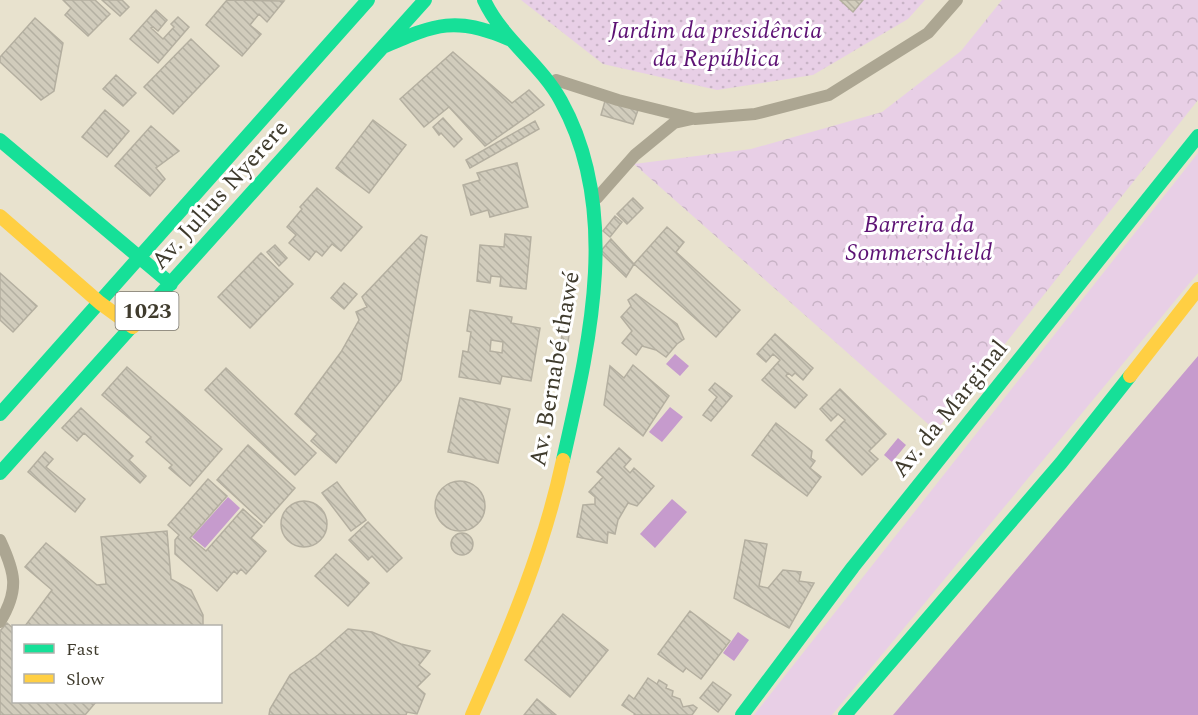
<svg xmlns="http://www.w3.org/2000/svg" width="1198" height="715" font-family="Spectral,serif">
<style>
.grass{fill:url(#grass-dots)}
.forest{fill:url(#forest-crowns)}
.park{fill:#e8cfe6}
.water{fill:#c69bcd}
.building{fill:url(#building-back-hatch);stroke:#b4afa0;stroke-width:1.5;fill-rule:evenodd}
.lines{fill:none;stroke-linecap:round;stroke-linejoin:round}
.lane{stroke:#aca692;stroke-width:12}
.fast{stroke:#16e098;stroke-width:14}
.slow{stroke:#ffcf43;stroke-width:14}
.labels{text-anchor:middle;dominant-baseline:central;stroke-width:6;stroke-linejoin:round;paint-order:stroke}
.shield{fill:#fff;stroke:#79766c;stroke-width:1.5}
.shield-label{font-size:22px;font-weight:bold;fill:#3f3b2d}
.park-label{font-size:24px;font-style:italic;fill:#5d1274;stroke:#fff}
.street-label{font-size:24px;fill:#3f3b2d;stroke:#fff}
</style>
<defs>
<pattern id="grass-dots" width="8" height="8" patternUnits="userSpaceOnUse" patternTransform="scale(1.5)"><rect width="8" height="8" fill="#e8cfe6"/><path d="M2 2h.1M6 6h.1" fill="none" stroke="#c8b3c6" stroke-width="1.8" stroke-linecap="round"/></pattern>
<pattern id="forest-crowns" width="20" height="18" patternUnits="userSpaceOnUse" patternTransform="scale(1.5)"><rect width="20" height="18" fill="#e8cfe6"/><path d="M2 6a3 3 0 1 1 6 0M12 15a3 3 0 1 1 6 0" fill="none" stroke="#c8b3c6"/></pattern>
<pattern id="building-back-hatch" width="6" height="6" patternUnits="userSpaceOnUse" patternTransform="scale(1.5)"><rect width="6" height="6" fill="#d1ccbc"/><path d="M-1 5l2 2M0 0l6 6M5-1l2 2" fill="none" stroke="#b4b0a2"/></pattern>
</defs>
<rect width="100%" height="100%" fill="#e8e2ce"/>
<path class="grass" d="M521 0H925L908 19 813 75 717 90 603 64Z"/>
<path class="forest" d="M1002 0H1198V100L936 431 634 164 751 149 882 112 961 51Z"/>
<path class="park" d="M1198 153V273L832 715H754Z"/>
<path class="water" d="M675 354 689 366 680 376 666 364Z
M1198 356V715H893Z
M670 407 683 417 662 442 649 432Z
M898 438 906 445 892 462 884 455Z
M228 497 240 508 205 548 192 537Z
M672 499 687 512 655 548 640 534Z
M738 632 749 640 734 661 723 653Z"/>
<path class="building" d="M63 0H95L110 14 88 36 65 15 71 8Z
M102 0H122L129 7 120 16Z
M227 0 284 1 267 22 259 14 250 25 261 34 242 56 206 25Z
M840 0H863L853 12Z
M156 10 167 20 158 31 153 27 151 28 163 39 174 27 171 24 178 17 189 27 158 63 130 39Z
M35 18 63 43 54 91 41 100 0 62V57Z
M191 39 219 66 173 114 144 87Z
M453 52 512 103 529 90 544 105 485 146 449 107 424 127 400 99Z
M116 75 136 93 123 106 103 89Z
M605 101 638 110 633 124 601 115Z
M105 110 129 131 107 157 82 137Z
M443 118 462 139 454 147 441 133 439 135 433 127Z
M373 120 406 145 369 193 336 168Z
M535 121 539 129 470 168 466 160Z
M151 126 179 151 156 168 165 179 150 196 115 166Z
M517 163 528 207 490 217 488 210 471 215 463 185 480 180 477 173Z
M317 188 362 227 341 251 332 244 322 256 316 251 309 260 289 243 296 235 287 227 302 209 300 207Z
M633 198 643 208 627 224 617 214Z
M615 216 622 222 610 237 603 231Z
M667 227 684 242 676 252 740 310 716 337 634 264Z
M505 234 531 237 526 289 500 286 501 277 491 276 490 283 477 281 480 245 504 247Z
M421 235 427 237 401 380 336 463 311 441 317 434 295 414 341 352 359 320 356 312 367 307 362 297Z
M611 239 634 264 626 277 600 252Z
M275 245 287 258 279 266 267 252Z
M261 253 293 284 250 328 218 297Z
M0 273 37 306 13 332 0 320Z
M344 283 357 294 344 309 331 298Z
M636 294 677 324 684 339 677 344 666 357 656 350 642 346 636 355 622 343 632 331 621 317 631 306 628 300Z
M470 310 512 317 511 323 540 328 531 381 502 376 500 384 459 377 463 351 468 352 471 332 467 331ZM491 340 503 342 502 353 490 351Z
M565 312 572 314 568 342 561 341Z
M775 334 813 368 803 380 795 373 792 376 788 373 786 376 807 395 795 408 762 380 780 360 773 354 766 362 757 354Z
M633 365 669 396 643 436 604 405 610 366 624 378Z
M127 367 222 449 190 486 169 468 172 465 146 442 151 437 102 395Z
M226 368 316 453 295 475 205 390Z
M715 383 732 396 711 421 703 415 717 397 709 390Z
M840 389 886 434 869 451 878 459 862 475 826 440 845 420 838 414 831 421 820 409Z
M460 398 510 409 498 463 448 452Z
M81 408 133 456 129 460 146 476 140 483 84 433 77 441 62 428Z
M776 423 812 451 811 458 815 461 810 468 821 477 807 496 752 455Z
M248 445 295 488 264 523 217 480Z
M619 448 631 459 624 467 630 473 634 468 654 486 637 506 628 503 618 520 615 534 608 532 607 543 577 537 583 505 595 504V497L589 492 603 477 597 472Z
M45 452 53 459 46 467 85 499 75 512 28 472Z
M208 479 227 496 190 538 206 551 243 509 262 526 251 538 266 551 246 574 241 569 237 574 234 571 217 591 175 554V540L179 535 168 525Z
M435 506a25 25 0 1 1 50 0a25 25 0 1 1-50 0Z
M337 482 366 520 351 531 322 493Z
M281 524a23 23 0 1 1 46 0a23 23 0 1 1-46 0Z
M368 522 402 558 387 572 372 556 368 560 349 540Z
M167 531 171 579 191 590 203 615V626H25L52 590 25 567 46 543 97 585 106 584 101 537Z
M451 544a11 11 0 1 1 22 0a11 11 0 1 1-22 0Z
M745 540 767 544 759 586 768 588 783 570 801 572 799 581 814 583 789 628 734 598Z
M336 554 369 583 348 606 315 576Z
M690 611 730 641 701 679 686 668 683 672 658 654Z
M563 614 608 650 570 697 525 660Z
M7 623 14 629V702H96L85 715H0V631Z
M348 629 372 632 401 644 430 651 419 665 430 674 417 687 425 694 417 714 407 712 406 715H269L270 709 290 675 318 655Z
M648 678 657 684 659 680 667 685 666 688 673 691 672 696 680 699 683 707 693 705 697 708 692 715H634L635 714 622 705 629 695 634 699Z
M713 682 731 695 718 712 700 698Z
M537 699 556 715H524Z"/>
<g class="lines">
<path class="lane" d="M556 80 618 100 695 119 755 114 829 95 928 33 957 0
M597 198 635 155 674 123 692 119
M0 540C15 572 20 589 0 622"/>
<path class="fast" d="M484 0C502 39 540 63 561 101 622 211 589 345 563 460
M385 46C436 24 456 16 509 39
M0 140 171 284
M0 414 368 0
M0 473 425 0
M742 715 853 567 1198 136
M845 715 1061 463 1130 376"/>
<path class="slow" d="M0 216 100 303 133 327
M1130 376 1198 289
M472 715C509 632 544 549 563 460"/>
</g>
<g class="labels">
<rect class="shield" x="115.5" y="292" width="63" height="38" rx="4.5"/>
<g class="shield-label">
<text x="147" y="311">1023</text>
</g>
<g class="park-label">
<text x="716" y="31">Jardim da presidência<tspan x="716" dy="28">da República</tspan></text>
<text x="919" y="225">Barreira da<tspan x="919" dy="28">Sommerschield</tspan></text>
</g>
<g class="street-label">
<text transform="translate(220 195) rotate(-48)">Av. Julius Nyerere</text>
<text transform="translate(555 369) rotate(-80)">Av. Bernabé thawé</text>
<text transform="translate(950 409) rotate(-51)">Av. da Marginal</text>
</g>
</g>
<rect x="12" y="625" width="210" height="78" fill="#ffffff" stroke="#b2b1ab" stroke-width="1.5"/>
<rect x="24" y="644" width="30" height="9" fill="#16e098" stroke="#b2b1ab" stroke-width="1.5"/>
<text x="66" y="655" font-size="18" fill="#3f3b2d">Fast</text>
<rect x="24" y="674" width="30" height="9" fill="#ffcf43" stroke="#b2b1ab" stroke-width="1.5"/>
<text x="66" y="685" font-size="18" fill="#3f3b2d">Slow</text>
</svg>
